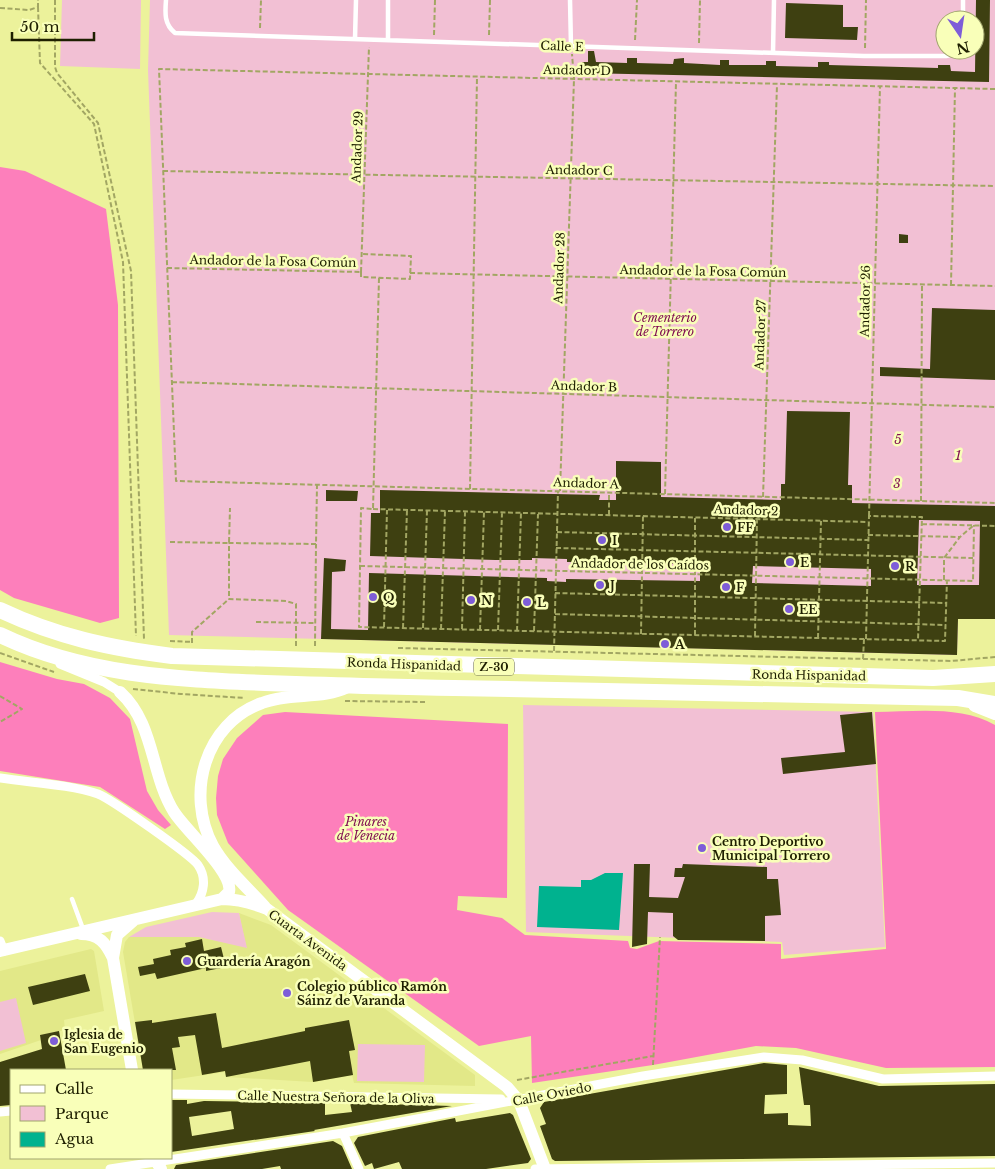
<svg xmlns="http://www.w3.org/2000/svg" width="995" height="1169" font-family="'Libre Baskerville',serif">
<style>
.built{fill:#e2e888}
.green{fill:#f2c0d4;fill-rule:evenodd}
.forest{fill:#fd7fbb}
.water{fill:#00b28f}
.building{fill:#3e4011;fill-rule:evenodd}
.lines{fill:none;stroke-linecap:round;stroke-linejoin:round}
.path{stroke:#a2a663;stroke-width:2;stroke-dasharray:5 2.5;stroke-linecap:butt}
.lane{stroke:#fff;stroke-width:4.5}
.street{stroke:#fff;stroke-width:9}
.secondary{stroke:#fff;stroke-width:12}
.primary{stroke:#fff;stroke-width:14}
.highway{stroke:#fff;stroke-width:16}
.poi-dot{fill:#7e5dd8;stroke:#f9ffb9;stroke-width:2}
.labels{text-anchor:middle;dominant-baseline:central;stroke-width:5;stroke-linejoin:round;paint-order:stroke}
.shield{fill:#f9ffb9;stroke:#606238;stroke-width:1}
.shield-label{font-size:11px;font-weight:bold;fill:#1e1f00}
.street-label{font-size:12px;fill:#1e1f00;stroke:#f9ffb9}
.park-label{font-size:12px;font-style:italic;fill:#800d51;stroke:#f9ffb9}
.poi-label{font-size:12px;font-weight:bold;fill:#1e1f00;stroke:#f9ffb9;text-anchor:start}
</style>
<rect width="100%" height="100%" fill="#ecf29b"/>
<path class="built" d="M239 913 271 925 475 1075V1086L354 1083 352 1075 313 1082 226 1077 225 1072 171 1080V1070H143L123 952 125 942 129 937 170 936 199 937 246 947Z
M91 949 94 951 104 1011 64 1020 65 1030 40 1035 41 1040 0 1054V971Z"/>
<path class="green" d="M62 0H141L140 69 60 66Z
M150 0H995V619H958L957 655 169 635 148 70ZM945 20H975V50H945Z
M523 705 873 712 885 947 784 955 782 942 526 932Z
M212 912 239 913 247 948 199 937H129L146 927Z
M16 998 26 1043 0 1051V1002Z
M358 1044 425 1045 424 1082 357 1081Z"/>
<path class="forest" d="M0 167 25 171 106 209 118 305 119 618 100 623 14 598 0 590Z
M0 662 57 679 84 684 110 698 130 719 147 791 158 810 171 825 165 829 100 787 0 771Z
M285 712 508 724 507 898 458 896 457 910 502 918 525 935 628 941 630 948 637 949 659 941 781 944V959L886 949 875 712C914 712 960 705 995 725V1067L886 1068 796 1048 756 1046 653 1065 532 1083 531 1036 479 1046 288 910 228 843 217 815 216 798 218 776 223 759 237 738 263 715Z"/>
<path class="water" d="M605 873H623L619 930 537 927 539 886 581 887V880H591Z"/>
<path class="building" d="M976 0H990L989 82 583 73 582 62H588V51H594L596 62 627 63V58H637V63L673 64 674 59 684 58V63L720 65V60H729V65H766V61H776V66L818 67V62H829V65L938 68V65H950L951 71 975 72Z
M786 3 843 5V27H858L857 40 785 38Z
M899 234 908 235V243H899Z
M932 308 995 310V380L880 376V367L930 369Z
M787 411 850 412 848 485H852V503L995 506V619H958L957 655 321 639 324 558 346 560 345 571 332 572 331 629 368 630 369 573 547 578V581L566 582V579L700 581V564L567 562V559L532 558V560H495L370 556 371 513H380V490L600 495 599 500H616V461L661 462V497L781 500V484H785ZM919 520 980 521 979 585H917ZM753 566 871 569V586L752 583Z
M326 490 358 491 357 501H326Z
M872 712 876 764 783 774 781 758 845 752 840 715Z
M634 864H650L649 897 678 898 685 877H674L675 868H682L683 864 767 867V879H778L781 915 765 916V941L678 940 673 936V913L648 912 647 944 632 947Z
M202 939 204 951 221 947 226 967 206 971V968L157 979 155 973 140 976 138 967 154 964 153 959 171 955 170 950 186 947 185 943Z
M85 974 90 991 33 1005 28 987Z
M216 1013 222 1048 305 1031V1028L349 1020 355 1050 349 1051 353 1075 313 1082 310 1061 226 1077 225 1071 202 1075 195 1035 178 1037 180 1047 172 1048 176 1070H143L135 1022 152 1020V1023Z
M59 1031 66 1070H11V1105L0 1106V1062L42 1049 40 1035Z
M764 1063 787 1065V1094L765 1095 764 1114 788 1113V1125L811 1126 810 1105H804L799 1067 879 1086 995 1084V1156L555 1161 552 1159 540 1126 546 1124 540 1108 544 1102Z
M171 1100H187V1104L204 1101 325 1103V1115L352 1112 350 1103 452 1106 314 1130 315 1131 171 1152ZM231 1111 234 1129 192 1136 189 1117Z
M510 1113 513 1115 531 1159 528 1163 486 1169H402L399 1162 374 1169 372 1163 365 1166 354 1143 358 1137 455 1118 456 1122Z
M333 1141 342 1146 352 1169H281L280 1166 262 1169H174L176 1165Z"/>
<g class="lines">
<path class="path" d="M55 0V67L57 73 98 123 131 271 144 639
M38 7 40 63 94 124 123 262 136 636
M0 8 29 10 38 7V0
M260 28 261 0
M434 35 435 0
M489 35 490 0
M635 40 637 0
M699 43 700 0
M865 48 866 0
M995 89 159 69 176 481 995 503
M163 171 995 186
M167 268 361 272
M361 272 369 47
M361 272V277L410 279 411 256 362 254
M410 273 995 286
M379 278 373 509 361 508 359 627 945 641 947 580
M951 285 955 88
M172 382 995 407
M470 489 477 77
M560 491 574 79 572 54
M665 494 676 82
M763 497 777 85
M921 501 922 285
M373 509 868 522
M609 515V493
M869 516 880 86
M922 524 995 526
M557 532 868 540
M868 535 960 537
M170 542 229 543 230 508
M556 548 973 558
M360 566 973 581 974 525
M944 580V558L960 537 974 525
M555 593 946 603
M555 614 946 625
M256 622 315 623
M384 627 387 510
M403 628 407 510
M423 628 427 511
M441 629 445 511
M462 629 465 512
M480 630 484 512
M498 630 502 513
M517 631 521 513
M534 631 538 514
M641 634 643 516
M695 635V518
M755 636 757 519
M818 638 821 521
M866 639 869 516 922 517 918 640
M170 641 193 642
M192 643V632L229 599
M296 646V604L286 601 229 599V543L316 544 317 485
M315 646 316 544
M398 648 951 661 995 657
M554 651 558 491
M0 653 54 672
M863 659 864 639
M133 689 181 694 245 698
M0 696 22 709 0 722
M345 701 427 702
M653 1065 660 937
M517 1080 653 1056"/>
<path class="lane" d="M166 0C165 13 164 24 175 33L864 56H946L956 54 958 50
M570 0 571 46
M963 20V0
M355 39 356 0
M388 40V0
M773 53 774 0
M72 899 83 929"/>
<path class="street" d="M60 664 104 682 120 692
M0 778C32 783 68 784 98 794 111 799 191 855 198 865 207 878 204 893 196 904
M0 941 4 951
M171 1094 501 1099
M0 1112 11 1111
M343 1133 359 1169
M110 1169 343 1133 643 1076 764 1057 802 1060 883 1079 995 1076
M535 1169 995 1163"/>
<path class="secondary" d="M120 692C155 724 150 773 174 812 186 831 234 873 229 892L222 899
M265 907C248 888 226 869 213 846 185 794 205 723 262 703 290 692 322 700 348 687
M81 934C99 934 106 943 113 958L132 1070
M0 951 222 899C238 899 252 903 267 909L507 1087 519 1101 545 1169
M113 958 117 935 133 921
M154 1158 161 1169"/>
<path class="primary" d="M975 705 995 713"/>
<path class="highway" d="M0 610C57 637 110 648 172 656L933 678 995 674
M0 635C83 675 174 679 265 683 328 685 391 687 454 688 622 692 790 696 958 698L995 704"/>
</g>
<g class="poi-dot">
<circle cx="727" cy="527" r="5"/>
<circle cx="602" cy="540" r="5"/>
<circle cx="790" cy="562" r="5"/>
<circle cx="895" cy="566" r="5"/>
<circle cx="600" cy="585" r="5"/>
<circle cx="726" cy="587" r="5"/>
<circle cx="373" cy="597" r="5"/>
<circle cx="471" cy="600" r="5"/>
<circle cx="527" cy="602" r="5"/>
<circle cx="789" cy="609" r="5"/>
<circle cx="665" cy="644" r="5"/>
<circle cx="702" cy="848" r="5"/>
<circle cx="187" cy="961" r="5"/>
<circle cx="287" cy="993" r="5"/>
<circle cx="54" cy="1041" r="5"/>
</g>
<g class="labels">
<rect class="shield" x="474" y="658.5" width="40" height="17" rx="4"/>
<g class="shield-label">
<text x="494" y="667">Z-30</text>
</g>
<g class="street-label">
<text transform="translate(562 46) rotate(2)">Calle E</text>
<text transform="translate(577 70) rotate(1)">Andador D</text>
<text transform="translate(357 147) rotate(-88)">Andador 29</text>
<text transform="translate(579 170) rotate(1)">Andador C</text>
<text transform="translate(273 261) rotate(1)">Andador de la Fosa Común</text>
<text transform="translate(559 268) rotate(-88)">Andador 28</text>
<text transform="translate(703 271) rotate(1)">Andador de la Fosa Común</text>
<text transform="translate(865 301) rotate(-89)">Andador 26</text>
<text transform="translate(760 335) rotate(-88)">Andador 27</text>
<text transform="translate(584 386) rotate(2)">Andador B</text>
<text transform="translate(586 483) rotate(2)">Andador A</text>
<text transform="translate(746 510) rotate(2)">Andador 2</text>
<text transform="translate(640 564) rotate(1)">Andador de los Caídos</text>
<text transform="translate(404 664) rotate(2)">Ronda Hispanidad</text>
<text transform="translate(809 675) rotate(1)">Ronda Hispanidad</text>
<text transform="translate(308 940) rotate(36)">Cuarta Avenida</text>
<text transform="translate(552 1094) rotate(-11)">Calle Oviedo</text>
<text transform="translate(336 1097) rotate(1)">Calle Nuestra Señora de la Oliva</text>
</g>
<g class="park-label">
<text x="665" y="317">Cementerio<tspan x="665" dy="14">de Torrero</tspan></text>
<text x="898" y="439">5</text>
<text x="958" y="455">1</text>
<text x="897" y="483">3</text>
<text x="366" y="821">Pinares<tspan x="366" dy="14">de Venecia</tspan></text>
</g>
<g class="poi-label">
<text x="737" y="527">FF</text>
<text x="612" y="540">I</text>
<text x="800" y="562">E</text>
<text x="905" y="566">R</text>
<text x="610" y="585">J</text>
<text x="736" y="587">F</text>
<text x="383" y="597">Q</text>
<text x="481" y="600">N</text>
<text x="537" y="602">L</text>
<text x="799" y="609">EE</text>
<text x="675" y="644">A</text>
<text x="712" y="841">Centro Deportivo<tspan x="712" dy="14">Municipal Torrero</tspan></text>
<text x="197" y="961">Guardería Aragón</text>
<text x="297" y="986">Colegio público Ramón<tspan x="297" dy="14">Sáinz de Varanda</tspan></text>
<text x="64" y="1034">Iglesia de<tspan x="64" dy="14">San Eugenio</tspan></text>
</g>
</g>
<rect x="10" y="1069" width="162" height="90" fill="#f9ffb9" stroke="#a1a56f"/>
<rect x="20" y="1085" width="25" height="8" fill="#ffffff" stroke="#a1a56f"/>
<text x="55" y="1094" font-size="15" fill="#1e1f00">Calle</text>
<rect x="20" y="1106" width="25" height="15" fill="#f2c0d4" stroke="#a1a56f"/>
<text x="55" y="1119" font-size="15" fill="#1e1f00">Parque</text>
<rect x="20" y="1132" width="25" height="15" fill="#00b28f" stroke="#a1a56f"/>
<text x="55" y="1144" font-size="15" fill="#1e1f00">Agua</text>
<g transform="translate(960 35) rotate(167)"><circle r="24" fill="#f9ffb9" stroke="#a1a56f"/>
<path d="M0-4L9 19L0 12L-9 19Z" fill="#7e5dd8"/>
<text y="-8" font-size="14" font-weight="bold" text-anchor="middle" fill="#1e1f00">N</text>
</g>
<path d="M12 32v8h82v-8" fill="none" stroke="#1e1f00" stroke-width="2.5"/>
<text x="20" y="32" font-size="15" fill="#1e1f00" stroke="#f9ffb9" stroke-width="4" paint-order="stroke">50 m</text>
</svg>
